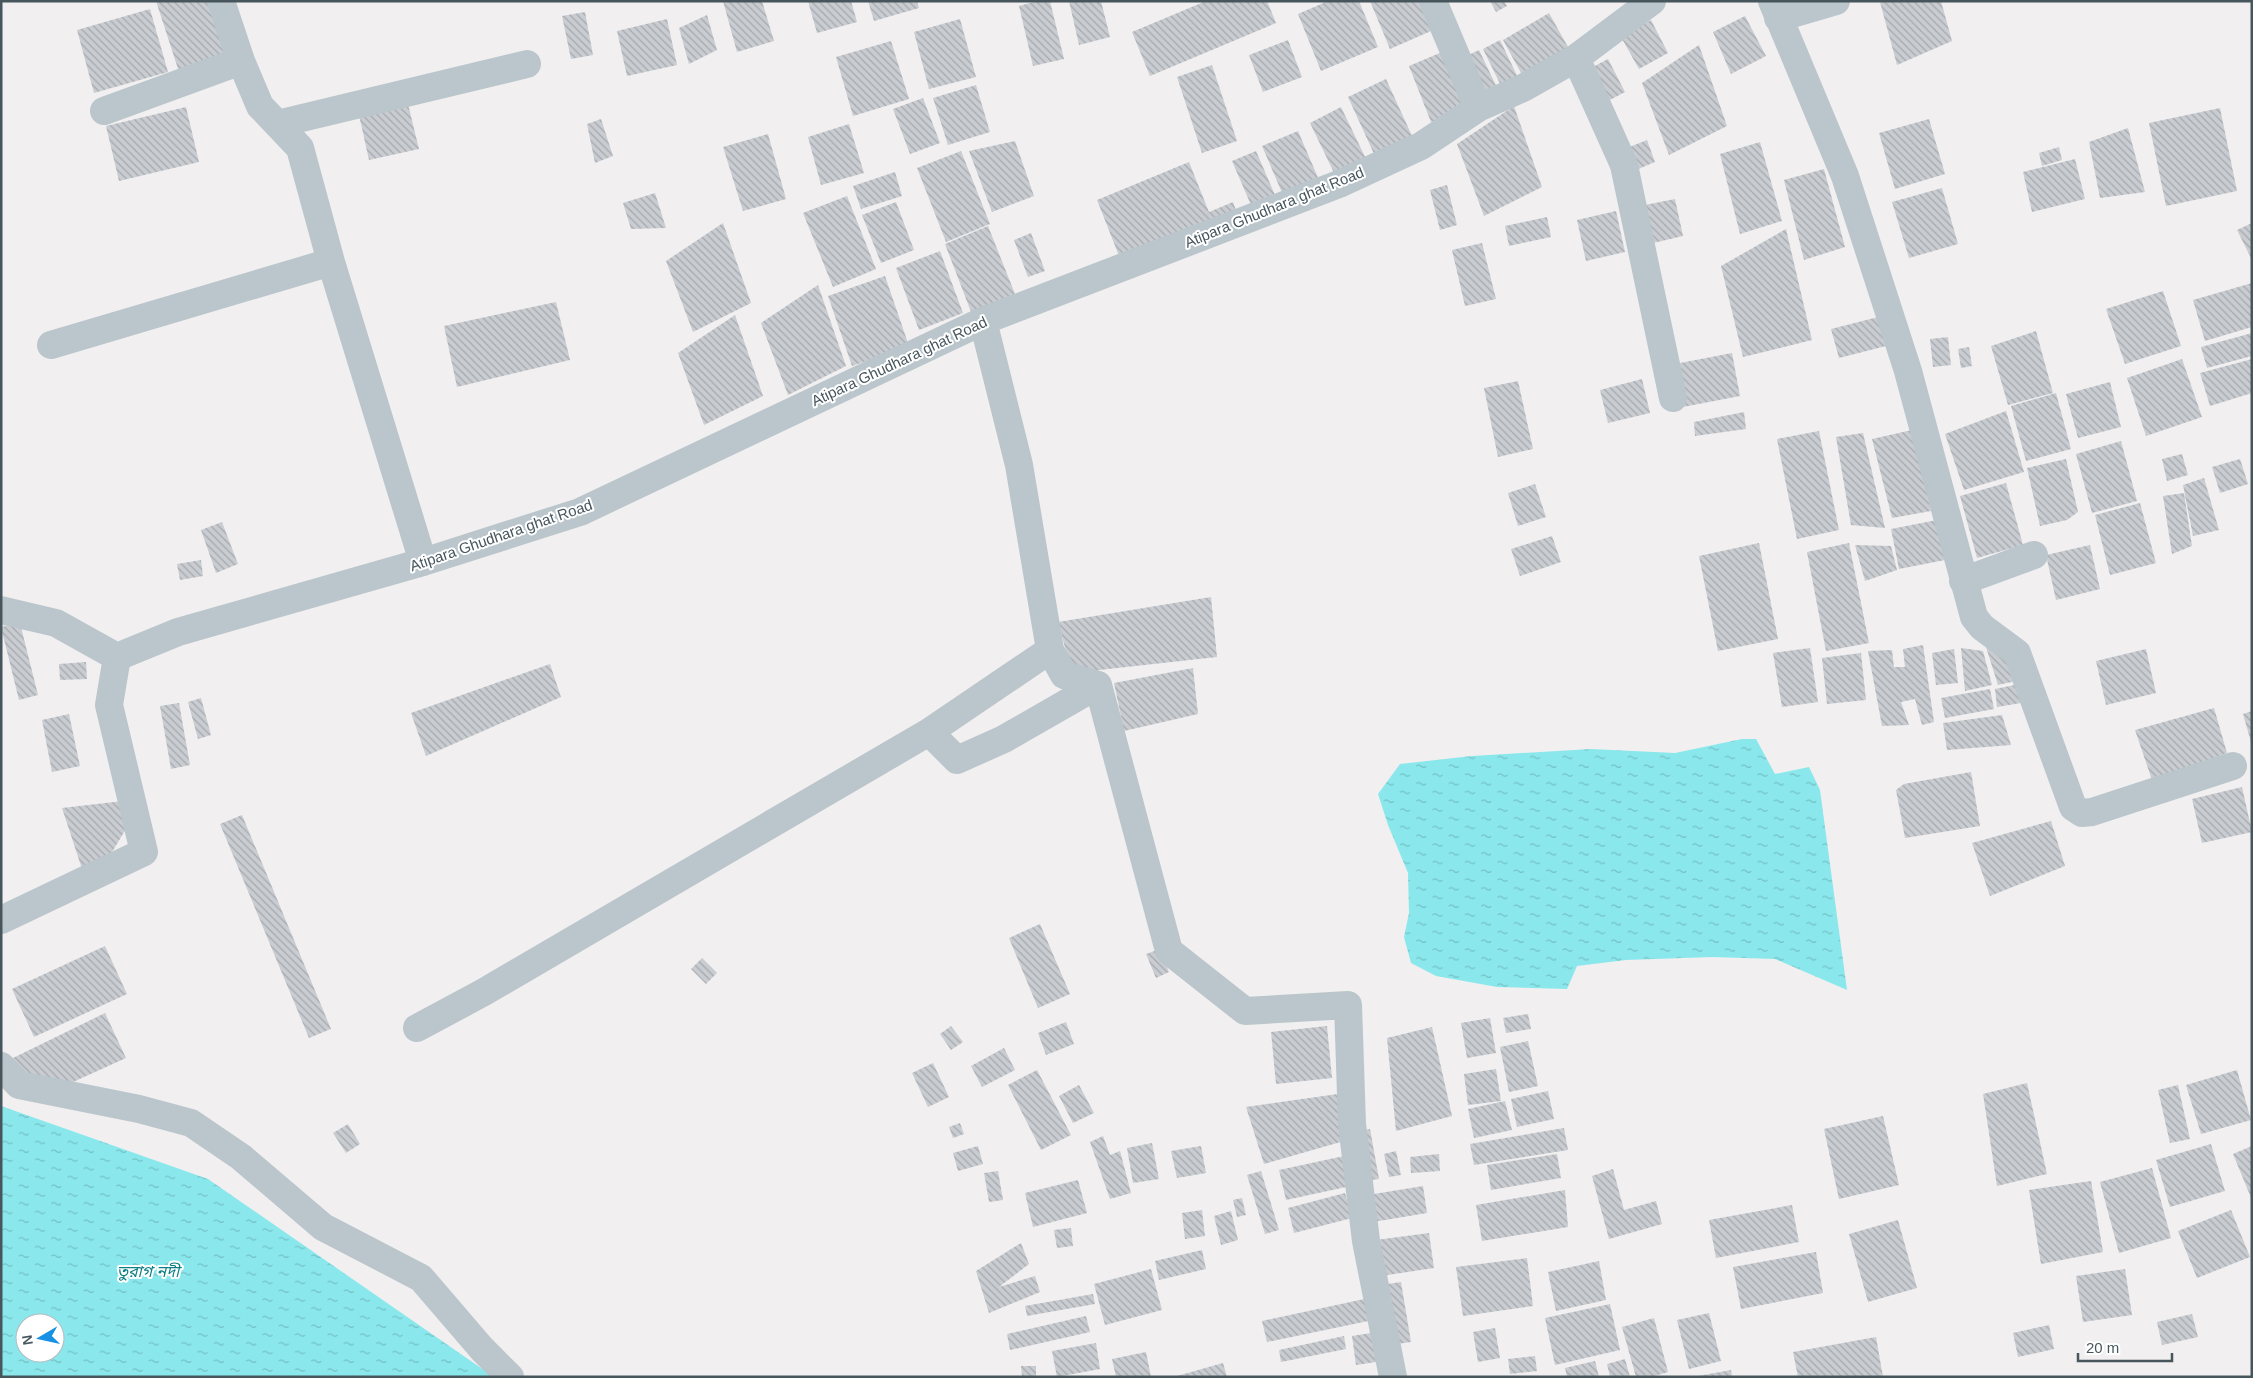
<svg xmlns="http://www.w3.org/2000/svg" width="2253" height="1378" font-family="Arial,'Noto Sans Bengali',sans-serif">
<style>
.water{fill:url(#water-ripples);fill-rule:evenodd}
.building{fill:url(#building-back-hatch)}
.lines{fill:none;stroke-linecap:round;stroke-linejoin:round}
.minor{stroke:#bac6cc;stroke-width:28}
.labels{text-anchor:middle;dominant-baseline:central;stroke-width:4;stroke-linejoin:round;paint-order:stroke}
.street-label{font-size:15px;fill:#47565d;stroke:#fff}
.water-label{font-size:16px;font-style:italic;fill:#0c7f84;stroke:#fff}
</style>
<defs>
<pattern id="water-ripples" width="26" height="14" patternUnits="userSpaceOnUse" patternTransform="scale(1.25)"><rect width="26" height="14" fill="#8ae8ed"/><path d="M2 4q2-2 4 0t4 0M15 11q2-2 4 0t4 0" fill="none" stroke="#73bfc3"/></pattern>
<pattern id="building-back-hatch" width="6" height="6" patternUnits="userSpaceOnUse" patternTransform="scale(1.25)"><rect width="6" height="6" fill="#c9cdd2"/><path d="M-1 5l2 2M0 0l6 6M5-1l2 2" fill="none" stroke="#a5a9ae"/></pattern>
</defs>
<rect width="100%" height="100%" fill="#f1efef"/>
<path class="water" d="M1742 739H1756L1775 774 1809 767 1820 790 1847 990 1775 959 1712 957 1626 960 1577 966 1567 989 1497 987 1436 976 1411 963 1404 937 1409 913 1408 873 1388 825 1378 794 1400 764 1472 756 1591 749 1675 753Z
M1 1106 208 1179 494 1377H1ZM25 1323H55V1353H25Z"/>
<path class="building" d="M156 1H209L227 60 180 75Z
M723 1H762L774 41 737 52Z
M808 1H851L857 22 817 33Z
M868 1H917L919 8 874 21Z
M1037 1H1050L1064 59 1033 66 1019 6Z
M1069 1H1101L1110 37 1079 45Z
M1206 1H1267L1276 23 1150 76 1132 32Z
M1328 1H1359L1378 47 1321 71 1298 14Z
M1370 1H1438L1447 24 1390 49Z
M1490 1H1504L1507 6 1496 12Z
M1941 1 1952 41 1897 65 1880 2Z
M150 9 168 72 94 93 77 30Z
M585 12 593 55 571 59 562 16Z
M1549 13 1573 56 1526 82 1503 40Z
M707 15 717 50 689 64 679 28Z
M1745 16 1766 56 1731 74 1713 32Z
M667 19 677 65 627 76 617 31Z
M960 19 976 77 929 89 914 32Z
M1651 20 1668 53 1639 69 1621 37Z
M1288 40 1302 77 1263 92 1249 55Z
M1500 40 1522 86 1505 94 1483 49Z
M891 41 909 99 853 116 836 57Z
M1699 45 1727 126 1669 155 1642 83Z
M1454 47 1478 103 1431 122 1409 66Z
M1479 50 1501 96 1483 104 1462 58Z
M1608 59 1625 92 1608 101 1591 68Z
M1212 65 1237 141 1202 153 1177 77Z
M1386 79 1413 138 1375 156 1348 97Z
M976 85 990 132 948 145 933 98Z
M923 98 940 143 910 154 893 109Z
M408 104 419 149 369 160 359 115Z
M1514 106 1542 187 1484 216 1457 144Z
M186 107 199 162 119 181 106 126Z
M1341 107 1368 163 1337 179 1310 123Z
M2220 108 2237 191 2166 206 2149 123Z
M601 119 613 156 595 163 587 124Z
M1929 119 1945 174 1895 189 1879 133Z
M849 124 864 173 821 185 808 137Z
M2128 128 2145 192 2100 198 2089 142Z
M1298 131 1319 180 1283 195 1262 146Z
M768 134 786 199 743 211 723 147Z
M1647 140 1655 162 1636 170 1627 148Z
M1015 141 1034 196 992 212 969 151Z
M1760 142 1782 221 1740 234 1720 154Z
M2059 147 2062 160 2042 166 2039 153Z
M961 151 990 224 946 242 917 168Z
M1256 151 1275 195 1251 205 1232 161Z
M2075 159 2085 199 2032 212 2023 172Z
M1189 162 1209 212 1233 202 1238 216 1121 261 1097 200Z
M1824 169 1845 247 1804 260 1784 180Z
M895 172 902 196 861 209 853 186Z
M1447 185 1457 225 1440 230 1430 190Z
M1942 188 1958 244 1909 258 1892 202Z
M655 193 666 228 631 229 623 203Z
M847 196 876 269 833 287 803 213Z
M1675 199 1683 236 1649 244 1640 206Z
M896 202 914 250 881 263 862 215Z
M1616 211 1625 252 1586 261 1577 220Z
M1547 217 1551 237 1509 246 1505 226Z
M723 223 751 303 693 332 666 261Z
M2252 223V260L2237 230Z
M988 226 1017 299 973 317 945 244Z
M1786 229 1812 340 1743 357 1721 266Z
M1031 233 1045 271 1028 277 1014 240Z
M1482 243 1496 299 1465 306 1452 250Z
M940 251 963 313 919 330 896 268Z
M885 276 909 346 852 366 828 296Z
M2252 283V327L2205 341 2193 300Z
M818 285 846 366 788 395 761 323Z
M2163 291 2181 346 2125 364 2106 309Z
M556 302 570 360 457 387 444 326Z
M735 315 763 396 704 425 678 353Z
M1882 316 1890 345 1839 358 1831 329Z
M2036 331 2053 393 2008 405 1991 346Z
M2252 333V356L2207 368 2201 347Z
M1948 337 1951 365 1933 367 1930 339Z
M1969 347 1972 366 1961 368 1958 349Z
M1732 353 1740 396 1683 407 1675 364Z
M2182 359 2202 417 2146 436 2127 378Z
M2252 359V393L2210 406 2200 373Z
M1642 379 1650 413 1608 423 1600 390Z
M1518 381 1533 449 1498 457 1484 388Z
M2110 382 2121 427 2078 438 2066 394Z
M2056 393 2071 449 2026 461 2011 406Z
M2006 411 2024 472 1964 490 1945 434Z
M1744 412 1746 429 1695 436 1694 422Z
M1912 430 1931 511 1892 518 1872 439Z
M1819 431 1839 530 1797 539 1777 439Z
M1863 433 1885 528 1851 525 1836 437Z
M2121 441 2137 501 2092 513 2076 454Z
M2182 454 2188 475 2167 481 2162 459Z
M2066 459 2078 512 2067 520 2040 526 2027 468Z
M2240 459 2248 484 2220 493 2212 467Z
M2204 478 2219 530 2193 536 2183 485Z
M2006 483 2023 545 1977 558 1960 496Z
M1535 484 1546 517 1518 526 1508 493Z
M2184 493 2192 546 2172 554 2163 496Z
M2140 503 2156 563 2110 575 2095 515Z
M1937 520 1945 560 1899 569 1891 529Z
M222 522 238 564 216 573 201 530Z
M1552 536 1561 562 1520 576 1511 549Z
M1759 543 1778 639 1718 651 1699 556Z
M1849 543 1869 643 1826 651 1807 552Z
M1855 545 1891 546 1897 570 1865 581Z
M2090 545 2100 589 2056 600 2046 555Z
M201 560 203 576 180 580 177 564Z
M1211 597 1217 657 1072 673 1058 622Z
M20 623 38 695 19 700 1 627Z
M1999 642 2025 679 1998 685 1986 647Z
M1923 645 1934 722 1922 725 1915 699 1901 702 1909 725 1882 726 1868 651 1892 650 1894 667H1905L1903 649Z
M1810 648 1818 702 1782 707 1773 653Z
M1961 648 1983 651 1992 685 1965 691Z
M1954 649 1958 683 1936 685 1932 653Z
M2146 649 2156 693 2106 705 2096 661Z
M1861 653 1866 700 1827 704 1822 658Z
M86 662 87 679 60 680 59 664Z
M550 664 561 697 426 756 411 713Z
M1193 668 1198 714 1124 731 1114 683Z
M2029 682 2038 700 1997 707 1995 689Z
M1990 689 1994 709 1945 718 1941 698Z
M201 698 211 735 198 739 188 702Z
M179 703 190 765 171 769 160 706Z
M2214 708 2227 753 2153 783 2135 730Z
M2252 711V742H2251L2243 714Z
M69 714 80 766 52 772 42 720Z
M2002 715 2011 745 1947 750 1943 723Z
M1971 772 1980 826 1905 838 1896 790 1904 784Z
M2242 787 2252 832 2202 843 2192 799Z
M123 801 129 824 106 862 82 869 62 808Z
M242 815 331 1029 309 1038 220 824Z
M2051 821 2065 866 1990 896 1972 843Z
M1040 924 1070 994 1038 1008 1009 938Z
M105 946 127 994 34 1037 12 989Z
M1160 949 1169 972 1156 978 1146 954Z
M702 958 717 973 706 984 691 969Z
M105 1013 126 1058 62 1087 26 1083 13 1058Z
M1528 1014 1531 1029 1506 1033 1503 1018Z
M1490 1018 1496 1053 1467 1058 1461 1023Z
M1066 1022 1074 1044 1046 1055 1038 1033Z
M951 1026 963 1042 951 1050 940 1034Z
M1327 1026 1332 1078 1276 1084 1271 1032Z
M1432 1027 1452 1116 1396 1131 1387 1038Z
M1528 1041 1538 1086 1509 1092 1500 1047Z
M1004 1048 1015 1070 982 1087 971 1066Z
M933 1063 949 1097 928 1107 912 1073Z
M1496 1069 1501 1101 1468 1105 1464 1074Z
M1037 1070 1071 1135 1041 1150 1008 1085Z
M2237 1070 2251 1120 2201 1134 2186 1085Z
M2027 1083 2047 1174 1997 1186 1983 1094Z
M1079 1085 1094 1113 1073 1123 1059 1096Z
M2178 1085 2190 1139 2170 1143 2158 1090Z
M1548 1091 1554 1119 1517 1127 1511 1099Z
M1338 1094 1351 1139 1264 1164 1246 1107Z
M1505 1101 1512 1130 1474 1138 1468 1109Z
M1883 1116 1899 1185 1839 1199 1824 1129Z
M960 1123 964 1134 953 1138 949 1127Z
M348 1124 360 1144 346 1153 333 1133Z
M1564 1128 1568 1150 1474 1165 1470 1144Z
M1370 1129 1379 1179 1363 1181 1355 1132Z
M1103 1136 1110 1155 1120 1151 1131 1193 1110 1199 1090 1142Z
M1152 1143 1159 1179 1133 1183 1127 1148Z
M2211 1144 2225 1191 2170 1207 2156 1160Z
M978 1146 983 1164 958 1171 953 1153Z
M1201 1146 1206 1173 1177 1178 1171 1151Z
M2252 1146V1200L2233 1154Z
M1396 1151 1401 1175 1389 1177 1384 1154Z
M1439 1154 1440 1171 1411 1173 1410 1157Z
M1557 1154 1561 1178 1491 1190 1487 1165Z
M1344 1156 1351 1186 1286 1200 1279 1170Z
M2152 1168 2171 1238 2119 1253 2100 1182Z
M1613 1169 1624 1210 1656 1201 1662 1224 1609 1239 1592 1176Z
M998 1171 1003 1200 989 1202 984 1173Z
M1261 1171 1279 1230 1265 1234 1247 1175Z
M1078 1180 1087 1213 1033 1227 1025 1193Z
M2091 1181 2103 1252 2041 1264 2029 1190Z
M1423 1186 1427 1213 1373 1222 1368 1195Z
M1565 1190 1568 1227 1482 1241 1476 1205Z
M1345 1193 1352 1218 1294 1233 1288 1208Z
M1242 1198 1246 1215 1237 1217 1233 1200Z
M1792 1205 1799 1242 1716 1258 1709 1220Z
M1202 1210 1205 1236 1185 1239 1182 1213Z
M2231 1210 2250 1257 2197 1278 2178 1231Z
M1231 1211 1238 1240 1221 1245 1214 1216Z
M1898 1220 1917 1288 1868 1302 1849 1234Z
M1071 1228 1073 1246 1057 1248 1054 1230Z
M1429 1233 1434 1268 1381 1276 1376 1240Z
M1021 1243 1029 1264 999 1287 1035 1276 1040 1292 989 1313 976 1271Z
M1202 1250 1206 1269 1159 1280 1155 1261Z
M1816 1252 1823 1293 1741 1309 1733 1267Z
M1527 1258 1533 1306 1463 1316 1456 1267Z
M1599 1261 1606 1300 1556 1311 1548 1272Z
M1151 1269 1162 1310 1105 1325 1094 1284Z
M2125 1269 2132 1315 2083 1322 2076 1276Z
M1401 1282 1411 1342 1390 1345 1381 1285Z
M1093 1294 1095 1304 1027 1316 1025 1306Z
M1369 1298 1373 1320 1267 1342 1262 1321Z
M1610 1304 1620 1350 1555 1365 1545 1318Z
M1709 1313 1721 1361 1689 1369 1677 1320Z
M2192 1314 2198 1337 2162 1345 2157 1322Z
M1086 1316 1090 1332 1010 1350 1007 1334Z
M1654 1318 1668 1372 1651 1377H1636L1622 1327Z
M2049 1325 2054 1349 2018 1357 2013 1333Z
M1495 1328 1500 1358 1478 1362 1473 1332Z
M1371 1333 1376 1362 1356 1365 1352 1336Z
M1344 1336 1346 1349 1281 1362 1279 1350Z
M1876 1337 1883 1377H1798L1793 1352Z
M1096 1343 1100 1369 1057 1377 1052 1351Z
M1146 1352 1151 1377H1116L1112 1359Z
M1535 1356 1537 1371 1510 1374 1508 1359Z
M1625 1359 1630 1377H1610L1607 1364Z
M1595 1361 1599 1377H1567L1565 1368Z
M1223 1363 1227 1377H1178L1177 1376Z
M1021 1366H1036V1377H1022Z
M1731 1370 1732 1377H1698V1376Z"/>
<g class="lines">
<path class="minor" d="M221 1 241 61 260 106 300 148 331 262 423 562
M1433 1 1478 108
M1772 1 1845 176 1908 371 1974 617 1982 627 2017 653 2073 807 2082 813 2092 812 2233 766
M1778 18 1836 1
M1576 58 1624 165 1673 398
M104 111 241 61
M277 124 527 64
M51 345 331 262
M1963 581 2034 555
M1 610 56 623 117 657
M1050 650 1064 675 1098 685
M117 657 178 632 423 562 580 512 983 321 1339 184 1421 146 1478 108 1523 88 1576 58 1652 1
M1098 685 1169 951 1245 1011 1348 1005 1352 1124 1366 1241 1393 1377
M929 732 1050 650 1019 465 983 321
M1 920 144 852 109 705 117 657
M417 1028 484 992 929 732 957 760 1004 739 1098 685
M1 1066 19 1085 139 1109 191 1123 241 1157 323 1227 421 1278 482 1349 510 1377"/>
</g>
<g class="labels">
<g class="street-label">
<text transform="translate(1274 207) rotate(-22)">Atipara Ghudhara ghat Road</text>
<text transform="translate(899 361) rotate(-25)">Atipara Ghudhara ghat Road</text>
<text transform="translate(501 535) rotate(-19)">Atipara Ghudhara ghat Road</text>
</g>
<g class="water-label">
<text x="148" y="1271">তুরাগ নদী</text>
</g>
</g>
<rect width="2253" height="1378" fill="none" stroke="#47565d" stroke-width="5"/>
<g transform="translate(40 1338) rotate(261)"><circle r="24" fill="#ffffff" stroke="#b5bbbe"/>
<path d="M0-4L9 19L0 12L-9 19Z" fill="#1791e3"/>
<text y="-8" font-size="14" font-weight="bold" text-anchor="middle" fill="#47565d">N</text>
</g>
<path d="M2078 1353v8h94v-8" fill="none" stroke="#47565d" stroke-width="2.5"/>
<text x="2086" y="1353" font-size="15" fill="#47565d" stroke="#ffffff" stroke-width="4" paint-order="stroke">20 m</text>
</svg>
